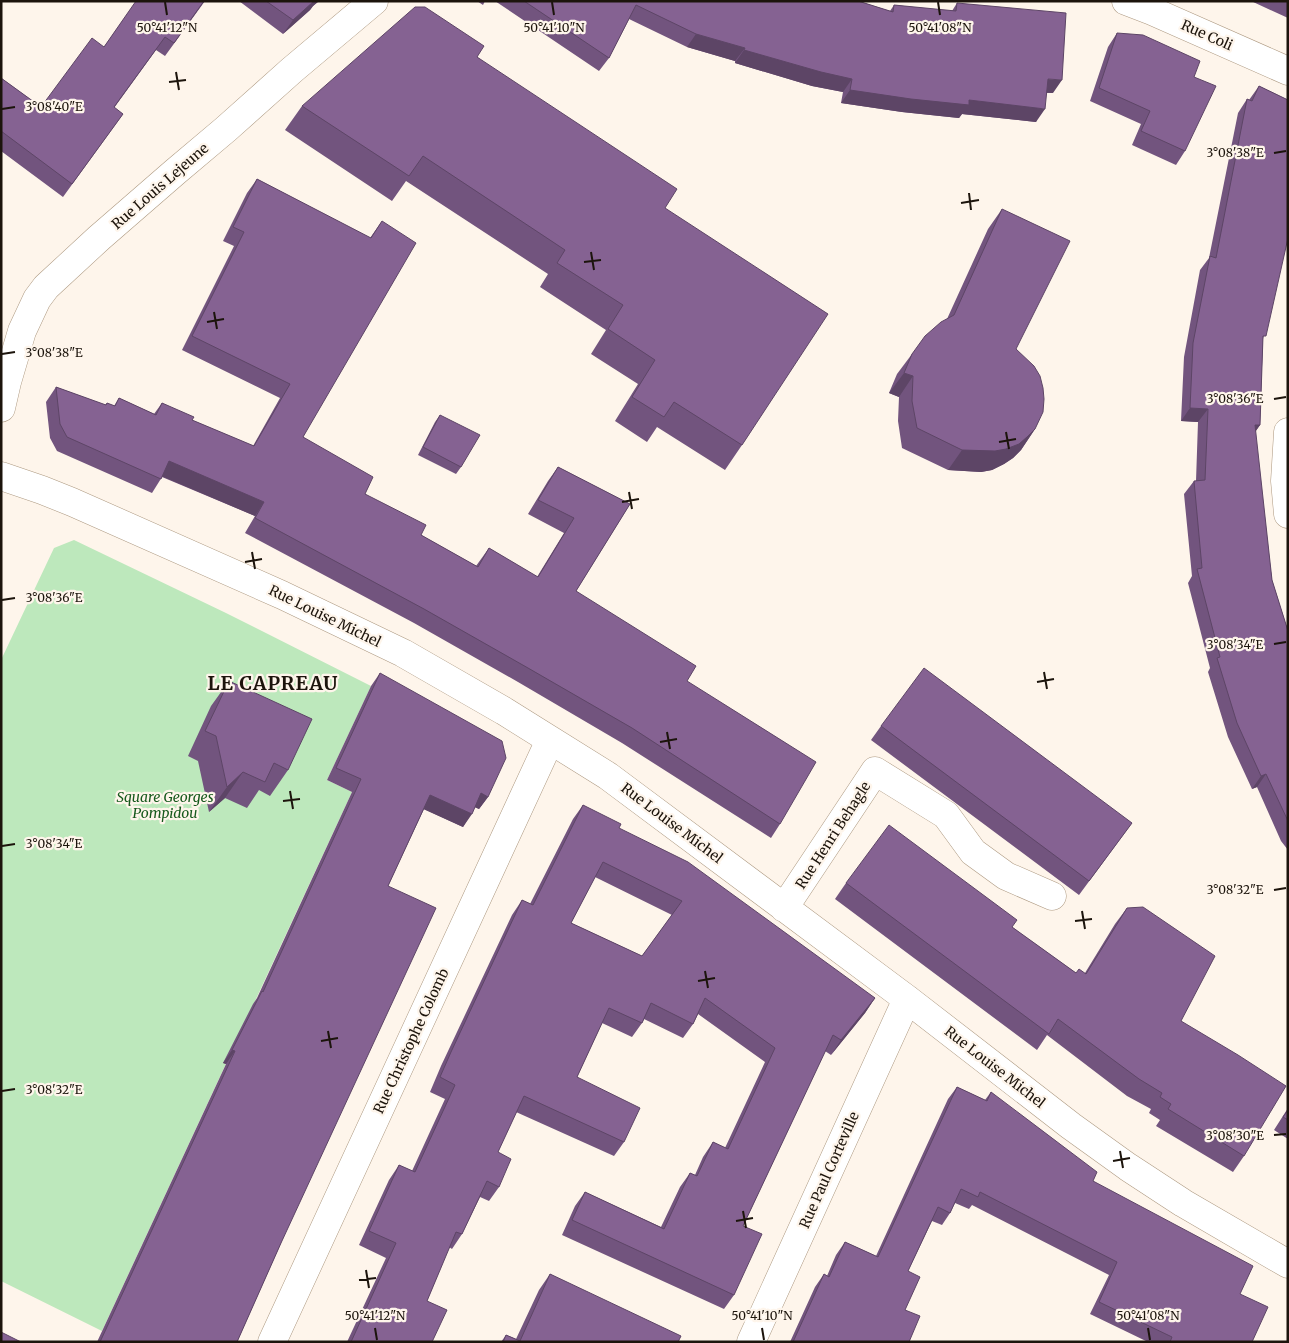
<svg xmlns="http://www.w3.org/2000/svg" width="1289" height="1343" font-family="Merriweather,serif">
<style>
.green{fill:#bde8bc}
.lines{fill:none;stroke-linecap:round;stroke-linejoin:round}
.minor-casing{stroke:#ad9981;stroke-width:29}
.minor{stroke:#fff;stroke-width:28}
.wall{fill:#72547e;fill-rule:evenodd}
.shaded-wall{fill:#5d4566}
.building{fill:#856292;stroke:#5d4566;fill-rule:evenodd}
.ticks{fill:none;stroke:#1c140c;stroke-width:2}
.labels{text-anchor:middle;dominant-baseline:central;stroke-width:4.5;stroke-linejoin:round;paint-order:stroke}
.street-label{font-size:14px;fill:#1c140c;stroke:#fef5eb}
.park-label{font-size:14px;font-style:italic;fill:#16591c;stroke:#fef5eb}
.district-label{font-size:19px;font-weight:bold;letter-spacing:1px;fill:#1c140c;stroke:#fef5eb}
.ticks-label{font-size:12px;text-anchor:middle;fill:#1c140c;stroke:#fef5eb;stroke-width:4.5;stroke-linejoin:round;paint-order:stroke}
</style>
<rect width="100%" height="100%" fill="#fef5eb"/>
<path class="green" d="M74 540 226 613 371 686 327 780 352 792 102 1331 1 1281V660L54 548Z"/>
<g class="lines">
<g class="minor-casing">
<path id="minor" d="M1126 1 1152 11 1288 71
M1 408 7 382 22 331 37 299 46 287 99 238 175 172 226 129 292 70 374 1
M1288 432 1285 481 1288 514
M1 476 42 490 72 502 282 595 403 653 504 711 608 776 907 999 1071 1126 1128 1167 1183 1203 1288 1264
M784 908 875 771 946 815 973 852 1006 876 1052 896
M272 1342 550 740
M751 1342 907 999"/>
</g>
<use href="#minor" class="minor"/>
</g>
<path class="wall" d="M134 1H205L165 56 156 50 114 108 123 114 63 197 1 151V78L41 107 104 47 136 2Z
M239 1H319L313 6 310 10 283 34Z
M477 1H485L483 5Z
M495 1H858L890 11 894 5 952 11 957 3 1053 93H1047L1036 122 962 114 959 118 902 112 841 103 843 92 812 86 735 63V61L687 47 629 19 609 58 599 71Z
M1251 1H1288V18Z
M1117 33 1194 77 1185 151 1176 165 1132 145 1141 124 1090 101 1108 47Z
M477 57 665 208 742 445 725 470 657 427 647 442 615 421 638 384 591 354 606 330 540 287 548 274 406 181 392 201 285 130 302 106Z
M1259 86 1288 100V245H1286L1263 339 1260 425 1255 432 1272 580 1288 631V850L1281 841 1257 787 1252 789 1228 737 1208 672 1210 668 1188 583 1192 576 1184 494 1194 481H1196L1198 422 1181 421 1184 357 1200 270 1209 258 1238 113 1247 99 1249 100Z
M257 179 370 238 382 221 303 437 365 494 421 535 476 566 489 548 537 577 564 533 528 514 548 481 558 467 630 504 576 591 687 681 780 824 771 838 622 743 518 682 414 623 245 533 255 516 162 477 152 493 57 451 50 438 46 402 56 387 105 405 107 403 114 406 119 398 154 414 162 403 192 420 253 446 280 398 182 350 234 246 223 241 247 193Z
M1002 209 1016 349 1035 429 1021 450 1013 458 1004 464 992 470 981 472 948 470 902 448 898 421 899 397 889 393 897 374 912 354 947 319 988 229Z
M440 415 461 467 456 474 418 455 435 422Z
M380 673 488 797 479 809 475 807 463 827 424 809 388 886 281 1243 237 1342H97L226 1064 223 1063 253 1004 257 998 352 792 327 780 371 686Z
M229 681 288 770 270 796 259 790 247 808 225 798 209 812 198 761 188 756 211 706Z
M881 726 1132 823 1079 895 871 740Z
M583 805 875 998 865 1013 831 1055 825 1051 743 1226 734 1295 724 1309 562 1235 575 1206 585 1192 661 1227 680 1187 690 1173 695 1175 703 1157 713 1142 725 1148 765 1062 698 1014 693 1024 683 1038 644 1019 642 1023 632 1037 602 1023 577 1077 624 1142 614 1156 516 1112 498 1152 499 1187 489 1201 480 1197 462 1234 452 1249 449 1247 427 1301 432 1342H347L386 1258 359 1245 389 1180 399 1165 412 1171 445 1099 430 1092 441 1066 512 915 522 900 530 904 573 819ZM595 877 672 915 642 956 571 923Z
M846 883 1012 927 1076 973H1085L1115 924 1127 908 1181 1021 1244 1156 1233 1172 1156 1126 1160 1120 1149 1113 1151 1109 1127 1096 1047 1035 1037 1050 835 899Z
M957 1087 985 1100 991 1092 1093 1181 1240 1294 1252 1342H1148L1090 1314 1109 1275 972 1205 969 1209 955 1203 950 1213 942 1225 932 1221 908 1271 905 1310 909 1342H790L815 1287 824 1274 827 1276 836 1255 845 1242 876 1256 948 1099Z
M1288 1108V1139L1274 1130Z
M550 1274 678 1342H501L506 1335 516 1339 539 1290Z"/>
<path class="shaded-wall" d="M314 1H319L313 6 310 10 283 34 293 20Z
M696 34 745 48 735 61 687 47Z
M744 50 852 79 843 92 812 86 735 63Z
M1048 79 1062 80 1053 93 1039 92Z
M850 90 969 100 1045 109 1036 122 962 114 959 118 902 112 841 103Z
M904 373 913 376 899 397 889 393Z
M1190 408 1208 409 1198 422 1181 421Z
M1255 425H1260L1251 438Z
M1035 429 1021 450 1013 458 1004 464 992 470 981 472 948 470 962 450Z
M169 461 264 502 255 516 159 475Z
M243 772 225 798 209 812 227 787Z
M1266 774 1257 787 1252 789 1261 776Z
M481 793 488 797 479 809 472 806Z
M430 795 472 814 463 827 421 808Z
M875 998 865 1013 831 1055 841 1040Z
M232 1050 235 1051 226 1064 223 1063Z"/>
<path class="building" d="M136 1H204L174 43 165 37 114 107 123 114 72 184 1 131V78L41 107 92 38 104 47Z
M266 1H314L293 20Z
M524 1H858L893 12 894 5 956 11 957 3 1066 13 1062 80 1048 79 1045 109 969 100V105L911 99 850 90 852 79 821 72 744 50 745 48 696 34 636 5 609 58Z
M415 7H425L484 46 477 57 677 189 665 208 828 314 742 445 674 402 664 417 632 397 655 360 608 329 623 305 557 263 565 250 423 156 409 176 302 106Z
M1117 33 1143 35 1200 61 1194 77 1216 86 1185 151 1141 131 1150 111 1099 88Z
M1259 86 1288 100V238L1266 336H1263L1260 425H1255L1272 580 1288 631V821L1266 774 1261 776 1237 723 1217 658 1220 657 1197 569 1202 568 1194 481 1205 480 1208 409 1190 408 1193 343 1210 256 1216 258 1247 99 1252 101Z
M257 179 371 238 382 221 416 243 303 437 373 477 365 494 426 525 421 535 478 567 489 548 538 577 574 518 538 500 558 467 630 504 576 591 696 666 687 681 816 762 780 824 632 728 528 668 424 609 255 518 264 502 169 461 161 479 67 437 60 424 56 387 106 405 107 403 115 406 119 398 156 415 162 403 194 417 192 420 254 446 290 384 192 336 244 232 233 227Z
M1002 209 1070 241 1016 349 1034 366 1040 376 1043 388 1044 399 1043 412 1035 429 1027 437 1019 444 1006 449 995 451 962 450 917 428 912 401 913 376 904 373 912 354 925 336 941 322 954 315Z
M440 415 480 435 461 467 423 447Z
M924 668 1132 823 1089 881 881 726Z
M380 673 502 741 506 758 488 797 481 793 472 814 430 795 388 886 436 908 281 1243 237 1342H100L235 1051 232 1050 262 991 263 992 361 779 336 768Z
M229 681 312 719 288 770 274 763 265 782 243 772 227 787 216 736 205 731Z
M583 805 621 824 619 828 688 862 875 998 841 1040 833 1035 743 1226 762 1234 734 1295 572 1220 585 1192 664 1229 690 1173 697 1176 713 1142 728 1149 775 1048 705 998 693 1024 651 1003 642 1023 609 1008 577 1077 640 1108 624 1142 524 1096 498 1152 511 1159 499 1187 487 1181 462 1234 456 1232 427 1301 447 1310 432 1342H351L396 1243 369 1231 399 1165 415 1172 455 1085 440 1077 451 1052 522 900 533 905ZM603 862 682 901 642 956 571 923Z
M889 825 1017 920 1012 927 1076 973 1079 969 1086 974 1127 908 1143 907 1215 956 1181 1021 1238 1055 1286 1086 1244 1156 1168 1109 1171 1104 1160 1097 1162 1093 1139 1079 1058 1019 1049 1034 846 883Z
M957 1087 987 1101 991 1092 1097 1172 1093 1181 1253 1266 1240 1294 1268 1307 1252 1342H1170L1172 1337 1099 1302 1117 1262 980 1192 978 1197 961 1189 950 1213 938 1207 908 1271 920 1277 905 1310 920 1316 909 1342H793L824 1274 829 1277 845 1242 878 1257Z
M1288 1110V1120L1283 1117Z
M550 1274 681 1336 678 1342H503L506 1335 520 1341Z
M1 1332 21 1342H1Z"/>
<path class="ticks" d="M165 2 167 15M552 2 554 15M938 2 940 15M176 72 179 90M169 82 186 80M2 109 15 107M1274 153 1286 151M969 193 971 210M961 203 979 200M591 252 594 270M584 262 601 260M214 312 217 329M207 322 224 319M2 354 15 352M1274 399 1286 397M1006 432 1009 449M999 442 1016 439M629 492 632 509M622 502 639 499M252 552 255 569M245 562 262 559M2 600 15 598M1274 644 1286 642M1044 672 1047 689M1037 682 1054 679M667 732 670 749M660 742 677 739M290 791 293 809M283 801 300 799M2 846 15 844M1274 890 1286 888M1082 911 1085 929M1075 921 1092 919M705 971 708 988M698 981 715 978M328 1031 331 1048M321 1041 338 1038M2 1091 15 1089M1274 1135 1286 1134M1120 1151 1123 1168M1113 1161 1130 1158M743 1211 746 1228M736 1221 753 1218M366 1270 369 1288M359 1280 376 1278M375 1328 377 1340M762 1328 764 1340M1148 1328 1150 1340"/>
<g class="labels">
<g class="street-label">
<text transform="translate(1207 35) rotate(24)">Rue Coli</text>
<text transform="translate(160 186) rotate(-41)">Rue Louis Lejeune</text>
<text transform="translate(325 616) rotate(26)">Rue Louise Michel</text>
<text transform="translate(672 823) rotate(37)">Rue Louise Michel</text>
<text transform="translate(833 835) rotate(-57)">Rue Henri Behagle</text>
<text transform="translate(411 1041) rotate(-65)">Rue Christophe Colomb</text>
<text transform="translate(995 1067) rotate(38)">Rue Louise Michel</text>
<text transform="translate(829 1170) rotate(-66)">Rue Paul Corteville</text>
</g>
<g class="park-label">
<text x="165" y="797">Square Georges<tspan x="165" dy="16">Pompidou</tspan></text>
</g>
<g class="district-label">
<text x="273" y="683">LE CAPREAU</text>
</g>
</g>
<g class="ticks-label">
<text x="167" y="32">50°41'12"N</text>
<text x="554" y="32">50°41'10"N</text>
<text x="940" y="32">50°41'08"N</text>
<text x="54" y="111">3°08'40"E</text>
<text x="1235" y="157">3°08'38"E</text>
<text x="54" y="357">3°08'38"E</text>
<text x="1235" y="403">3°08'36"E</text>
<text x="54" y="602">3°08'36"E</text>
<text x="1235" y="649">3°08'34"E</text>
<text x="54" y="848">3°08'34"E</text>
<text x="1235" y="894">3°08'32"E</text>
<text x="54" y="1094">3°08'32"E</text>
<text x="1235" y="1140">3°08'30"E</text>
<text x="375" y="1320">50°41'12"N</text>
<text x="762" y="1320">50°41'10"N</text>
<text x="1148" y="1320">50°41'08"N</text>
</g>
<rect width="1289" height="1343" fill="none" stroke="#1c140c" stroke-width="5"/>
</svg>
